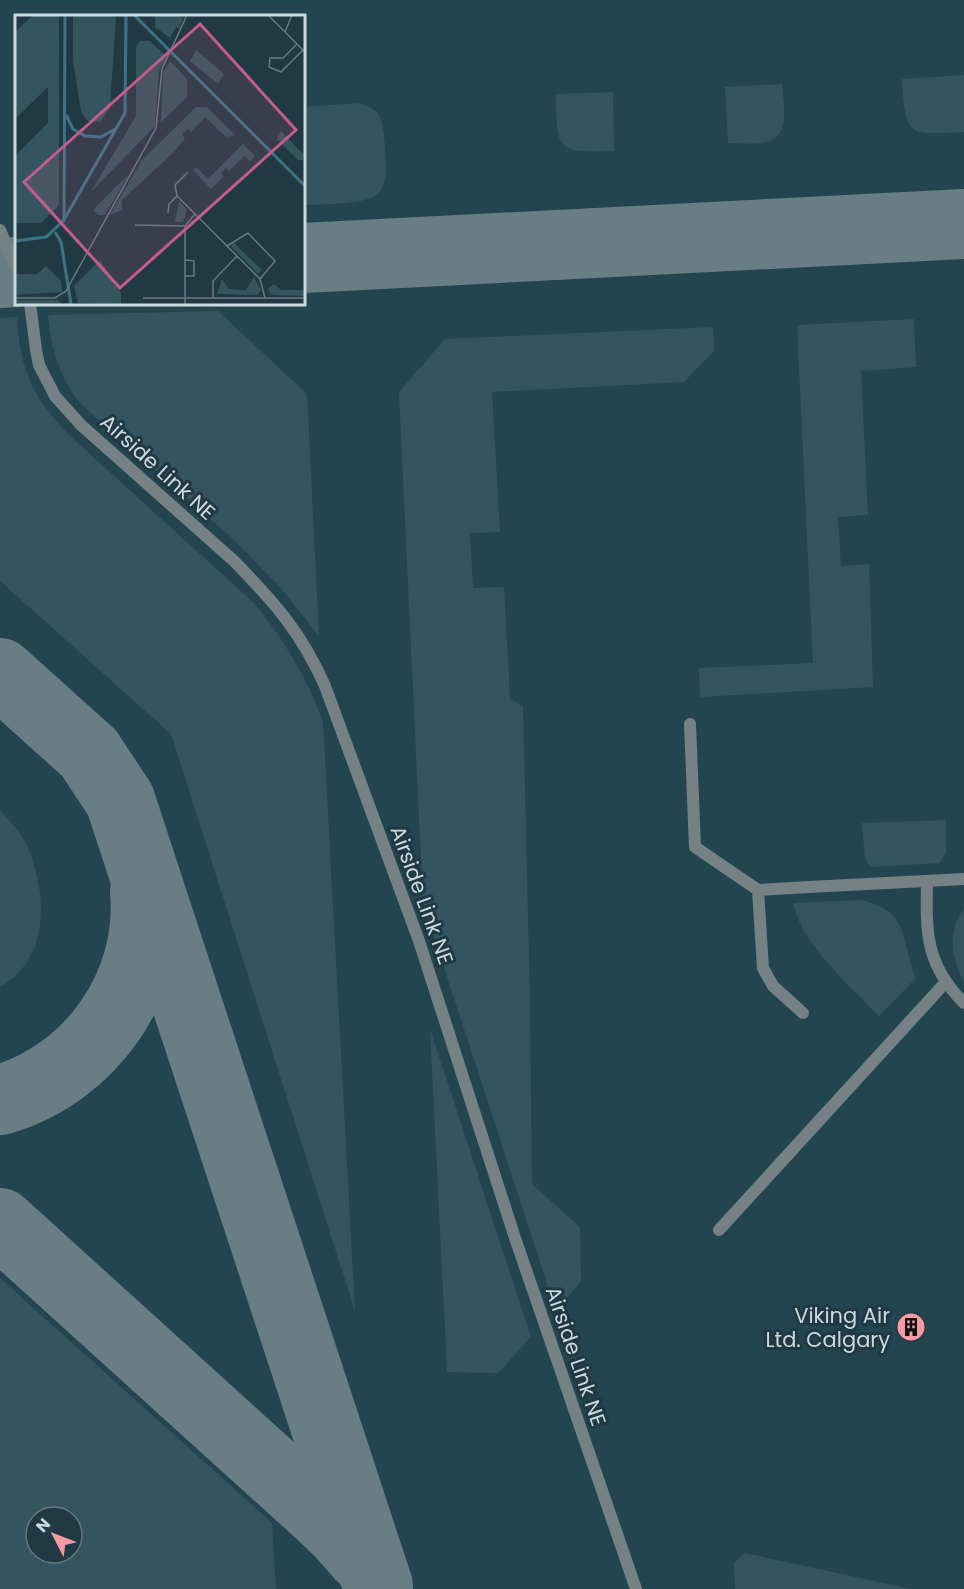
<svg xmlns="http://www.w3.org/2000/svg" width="964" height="1589" font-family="Poppins,sans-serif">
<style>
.built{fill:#224550;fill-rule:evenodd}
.green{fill:#345560;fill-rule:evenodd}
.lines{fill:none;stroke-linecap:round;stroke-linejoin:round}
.taxiway{stroke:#697d85;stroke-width:70}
.service{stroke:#758185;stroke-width:12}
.minor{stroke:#758185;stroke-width:12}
.labels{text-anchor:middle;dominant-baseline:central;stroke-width:6;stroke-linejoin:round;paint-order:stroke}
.street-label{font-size:21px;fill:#ccdae0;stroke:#203942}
.poi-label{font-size:21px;fill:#ccdae0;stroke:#203942;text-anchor:end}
.inset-river{fill:none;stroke:#3c7487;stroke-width:3}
.inset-road{fill:none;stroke:#657981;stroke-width:1.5}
.view{fill:#c65c8a;fill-opacity:0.15;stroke:#c65c8a;stroke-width:3}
.inset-edge{fill:none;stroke:#ccdae0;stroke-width:3}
</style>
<rect width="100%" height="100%" fill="#203942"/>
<path class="built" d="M0 0H964V1589H0ZM16 16H303V303H16ZM36 1517H72V1553H36Z"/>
<path class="green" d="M964 75V132C908 135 905 137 902 79Z
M782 84C783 103 792 137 766 142 755 145 740 143 728 143L725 87Z
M613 92 614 151C557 153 556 151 556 94Z
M359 103C367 106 374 108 379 115 385 124 387 168 385 179 384 186 381 191 376 195 363 205 320 204 303 205V107Z
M218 311 307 394 319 636 280 587 231 537 82 405C60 378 51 350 48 315Z
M17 317C20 370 32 396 69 435L255 604C285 641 307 678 323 722L355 1311 171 734 0 581V318Z
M914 319 916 367 861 371 868 515 838 517 841 566 869 564 873 687 700 697 699 668 813 663 797 325Z
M713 327 714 351 684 382 492 392 500 532 470 533 473 588 504 587 510 699 523 706 530 1002 532 1184 580 1227 581 1281 556 1311 423 903 399 392 445 339Z
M0 810C12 823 25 838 31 855 47 901 48 960 0 987Z
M946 820V853L939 863 870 867 865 859 862 823Z
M861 900C911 911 900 939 916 978L879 1016C853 989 823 963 803 930 799 922 796 912 793 903Z
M964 909V982C952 959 946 931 964 909Z
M430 1029 531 1337 498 1373 447 1372Z
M0 1278 272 1523 276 1589H0ZM36 1517H72V1553H36Z
M745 1553 911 1589H735L734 1563Z"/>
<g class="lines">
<path class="taxiway" d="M303 258 964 224
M0 273 16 272
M0 673 89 753 120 800 378 1586
M0 1100C91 1074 153 985 145 891
M0 1223 319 1512 340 1532 362 1557"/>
<path class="service" d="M0 230 16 267
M30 303 36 350 39 365 55 396 81 425 234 561C275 603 301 632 325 686L419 941 515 1238 636 1589
M690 724 695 847 758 890 809 887
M758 890 763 968 773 986 803 1013
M719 1230 945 983"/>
<path class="minor" d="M927 881C926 932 925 964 964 1003
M809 887 964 879"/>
</g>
<defs>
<g id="building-disc" transform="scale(1.5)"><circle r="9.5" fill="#f49aa4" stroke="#203942"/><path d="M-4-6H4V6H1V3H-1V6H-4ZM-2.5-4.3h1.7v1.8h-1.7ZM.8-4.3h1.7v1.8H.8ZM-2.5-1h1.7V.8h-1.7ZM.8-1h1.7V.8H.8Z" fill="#111"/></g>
</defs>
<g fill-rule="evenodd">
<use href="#building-disc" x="911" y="1327"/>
</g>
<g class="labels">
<g class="street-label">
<text transform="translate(158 467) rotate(42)">Airside Link NE</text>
<text transform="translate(422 895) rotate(70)">Airside Link NE</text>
<text transform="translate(576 1356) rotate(71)">Airside Link NE</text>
</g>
<g class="poi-label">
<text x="890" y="1315">Viking Air<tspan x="890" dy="24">Ltd. Calgary</tspan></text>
</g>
</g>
<g transform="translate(15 15)">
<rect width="290" height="290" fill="#203942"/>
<path d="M18 0H44V190L26 208H0V141L33 108V72L0 104V17ZM58 0H101L95 93 85 107 73 106 66 97 58 46ZM140 0H169L164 14 161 12 155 23 140 12ZM125 26H135L152 42 144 55 140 111 75 178 121 101V32ZM181 35 209 59 203 69 175 46ZM155 46 172 64V82L146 107 148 58ZM181 92H192L220 120 211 122 190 102 176 117 173 114 167 119 170 123 159 137 107 185V195L95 200 127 145ZM266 116 289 140 288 145H283L262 124ZM228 129 240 141 235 146 229 141 214 156 211 153 206 158 209 161 196 174 178 155 181 152 193 164ZM114 159 90 200H83L78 195ZM164 186 172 195 168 207H160ZM219 228 247 255 243 259 216 231ZM85 245 106 278V289L63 288 59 271ZM31 251 46 266 47 277 0 280V259H22ZM239 262 246 275 242 280 202 279 207 264 214 274 231 275ZM259 269 266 275H289V281L256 280 253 274ZM0 285H42L48 289H0Z" fill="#345560"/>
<path class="inset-river" d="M119 0 290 171M51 100 58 114 70 121 86 122 100 114M50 203 110 98 111 0M40 217 46 227 56 289M0 226 31 222 49 205 50 0"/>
<path class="inset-road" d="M253 0 290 37M270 17 277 0M282 29 268 43H255L254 52 266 57 288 35M173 157 160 170 162 181 245 264 250 283M153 198 154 189 162 181M120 210 170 211M212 231 233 218 260 246 245 264M170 261H179V246L170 245M0 283H40L51 276 141 113 147 54 172 0M128 283H290M198 283V266L222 241M170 289V211L180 199"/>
<path class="view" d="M185 9 281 115 105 273 9 167Z"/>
<rect width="290" height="290" class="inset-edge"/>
</g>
<g transform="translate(54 1535) rotate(312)"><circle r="28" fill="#203942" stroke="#657981" stroke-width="1.5"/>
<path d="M0-4.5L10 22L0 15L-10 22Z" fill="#f49aa4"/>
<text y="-9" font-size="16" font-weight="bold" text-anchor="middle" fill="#ccdae0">N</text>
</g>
</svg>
